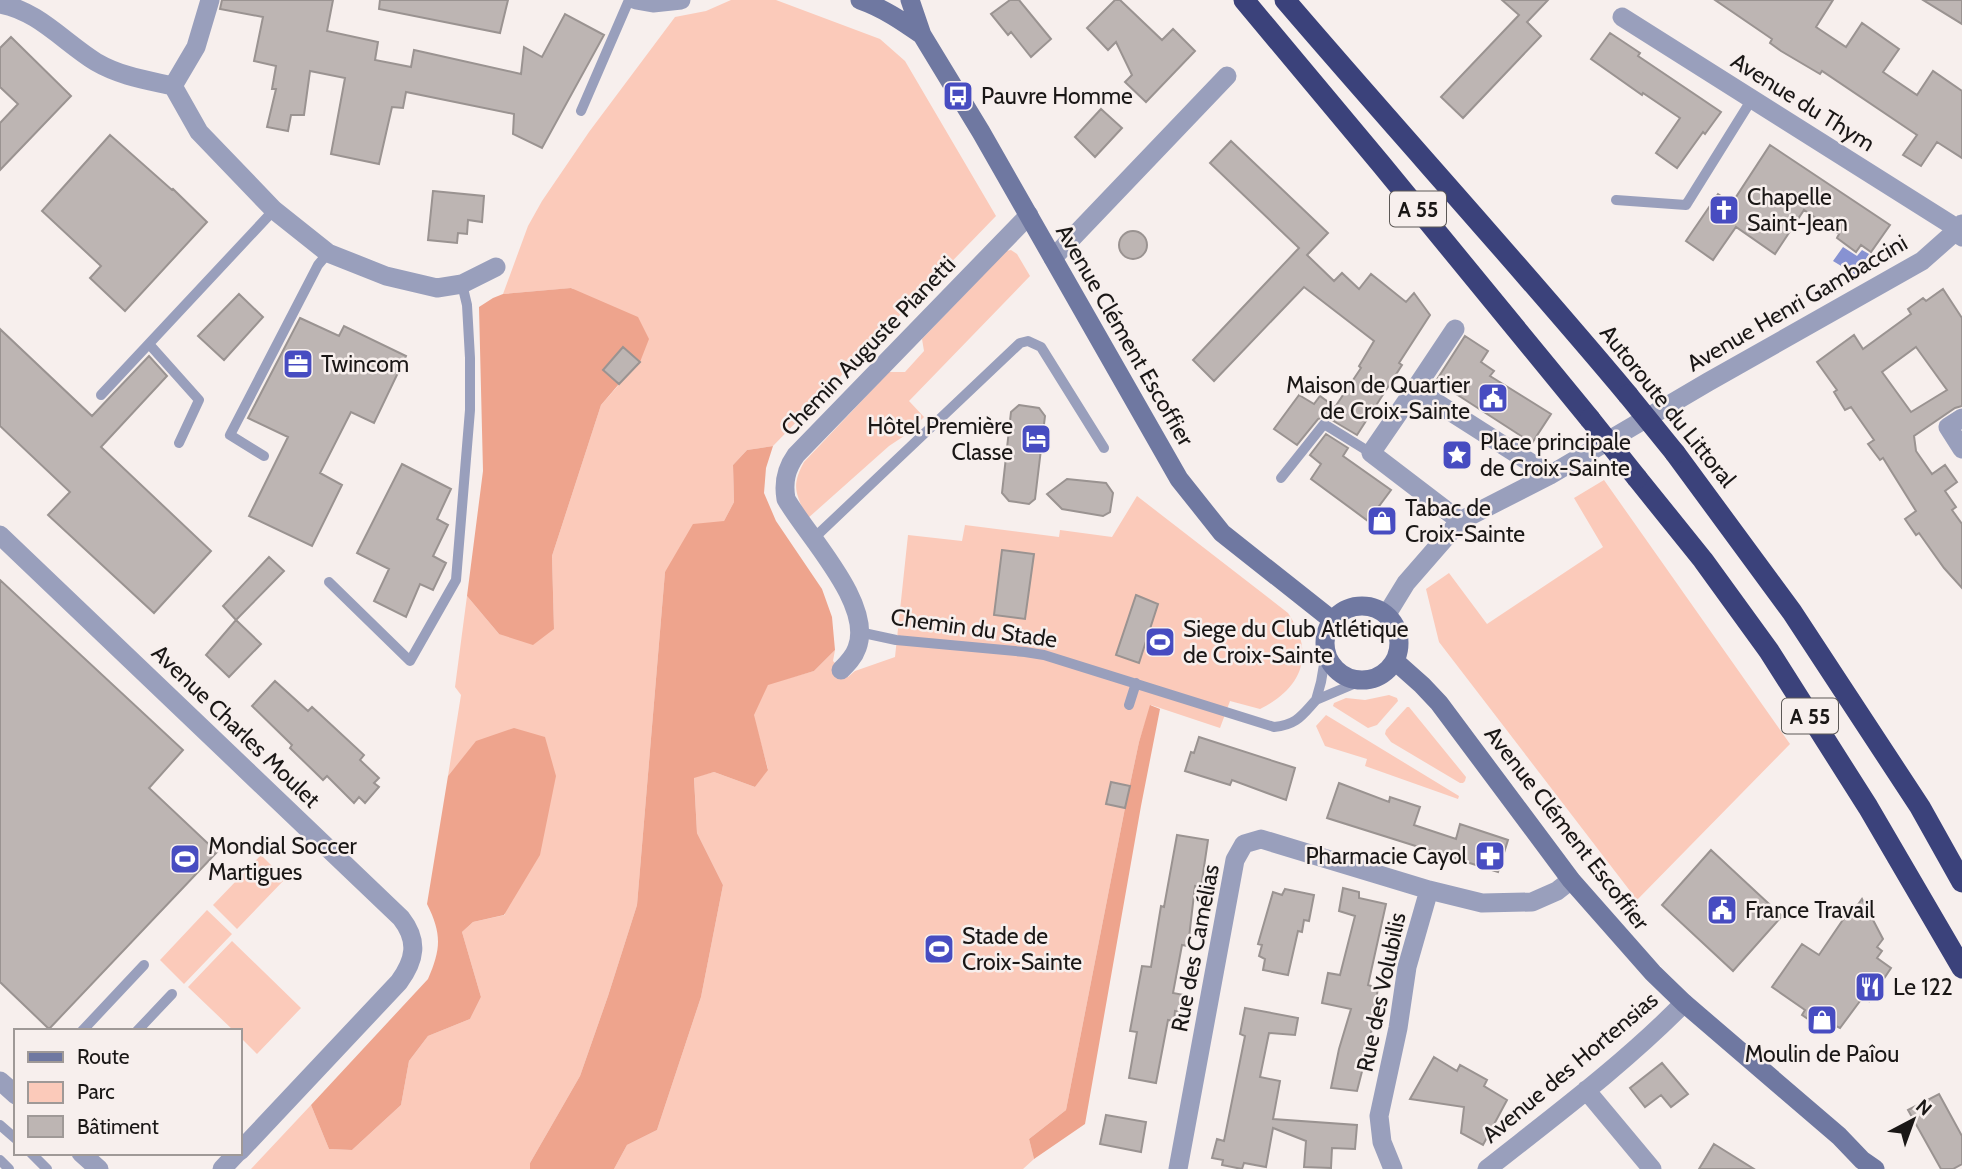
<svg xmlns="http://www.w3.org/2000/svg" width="1962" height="1169" font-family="Cabin,sans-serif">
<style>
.green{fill:#fbcaba}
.forest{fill:#eea48d}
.water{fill:#8792d2}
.building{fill:#bdb5b3;stroke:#9a9391;stroke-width:2;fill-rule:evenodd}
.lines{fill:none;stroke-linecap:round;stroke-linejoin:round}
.service{stroke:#999fbc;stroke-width:10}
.minor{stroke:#999fbc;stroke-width:19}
.secondary{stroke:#6f78a1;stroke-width:19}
.motorway{stroke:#3b427b;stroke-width:21}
.motorway-bridge{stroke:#3b427b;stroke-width:21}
.labels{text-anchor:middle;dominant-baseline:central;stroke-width:5;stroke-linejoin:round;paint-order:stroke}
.shield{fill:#f7efed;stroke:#5c5856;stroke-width:2}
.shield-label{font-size:21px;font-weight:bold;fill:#1a1716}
.poi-label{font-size:23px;fill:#1a1716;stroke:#f7efed;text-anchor:start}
.street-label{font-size:23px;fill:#1a1716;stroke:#f7efed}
</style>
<rect width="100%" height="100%" fill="#f7efed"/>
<path class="green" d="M731 0H776L880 39 905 61 996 216 773 446 747 450 733 465 734 502 724 521 665 572 637 905 608 996 580 1076 530 1163V1169H251L311 1105 329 1149 352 1150 401 1105 409 1061 428 1036 470 1019 481 997 462 932 473 922 505 915 477 741 448 776 461 695 455 687 467 596 499 634 554 629 552 556 601 405 639 362 572 288 503 294 528 226 542 201 589 132 675 17 706 11Z
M1011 250 1017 254 1030 276 909 401 924 417 907 434 889 446 807 519C797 494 790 488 804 462L889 372H905L924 351 922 339 1006 251Z
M1604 480 1790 744 1637 900 1439 642 1426 589 1449 573 1487 624 1603 547 1574 498Z
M1137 496 1288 613C1316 654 1302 688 1260 709L1230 701 1220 728 1151 705 1139 742 1125 808 1066 1110 1029 1139 1034 1159 1023 1169H614L627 1145 657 1130 701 997 723 885 697 833 694 777 714 772 755 787 768 769 753 715 768 684 814 671 835 650 833 661 848 677 855 671 895 657 908 535 962 541 965 525 1059 537 1060 530 1112 537Z
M1389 695 1397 698 1398 701 1377 725 1368 728 1333 706 1334 703 1346 698 1365 700Z
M1407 707H1409L1466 777 1465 781 1463 783H1460L1391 742 1385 734 1386 730Z
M1326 715 1459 796 1458 799 1365 766 1367 759 1325 746 1316 726Z
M261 855 285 879 237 929 213 905Z
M207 910 232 934 184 984 160 960Z
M232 941 301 1008 257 1054 240 1037V1031H234L188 987Z"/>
<path class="forest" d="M571 288 638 317 649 339 640 362 623 347 603 369 619 384 601 405 552 556 554 629 533 645 499 634 467 596 483 471 479 307 493 298 503 294Z
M773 446 766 468 764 493 776 521 822 589 832 617 835 650 814 671 768 685 754 715 768 770 755 787 714 772 694 778 697 833 723 885 701 997 657 1130 627 1145 614 1169H530V1163L580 1076 608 996 637 905 665 572 693 524 724 521 734 502 733 465 747 450Z
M1150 705 1160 709 1141 806 1085 1124 1034 1159 1029 1139 1066 1110 1125 808 1139 742Z
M514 728 545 737 556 776 540 855 504 915 473 922 462 932 481 997 470 1019 428 1036 409 1061 401 1105 352 1150 329 1149 311 1105 428 979C441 949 442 934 427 904L448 776 476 741Z"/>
<path class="water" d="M1843 247 1857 256 1862 250 1869 254 1856 275 1833 261Z"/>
<path class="building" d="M222 0H333L327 31 378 42 375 60 411 67 414 50 521 74 524 47 542 57 565 14 604 35 542 148 513 134 514 114 406 92 403 108 392 107 379 164 331 154 345 78 310 71 304 115H291L288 131 267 127 276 89H272L276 66 254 61 263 17 220 9Z
M380 0H508L500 33 379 9Z
M1010 0H1019L1051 39 1031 57 1011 32 1008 35 991 14Z
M1115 0H1120L1162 40 1173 29 1195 51 1146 102 1125 82 1132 75 1116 42 1108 50 1087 28Z
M1502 0H1548L1527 22 1541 36 1463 118 1441 97 1519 15Z
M1715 0H1833L1816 27 1846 47 1862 23 1899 49 1883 72 1917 95 1933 71 1962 91V158L1937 142 1921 166 1903 155 1917 135 1822 71 1820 74 1781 51 1770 43 1772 39Z
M1923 0H1962V24Z
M1610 33 1640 53 1638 56 1721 112 1705 134 1703 132 1677 168 1656 153 1680 118 1643 93 1642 95 1591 59Z
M11 37 71 96 0 170V123L18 104 0 87V48Z
M1101 109 1122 128 1095 157 1075 137Z
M110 135 172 190 173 189 207 222 125 311 90 278 101 266 42 211Z
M1231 141 1328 233 1307 255 1334 281 1342 273 1359 289 1371 274 1406 302 1414 293 1430 315 1399 363 1402 365 1357 435 1325 416 1318 419 1297 445 1274 429 1299 395 1314 404 1320 396 1335 407 1361 368 1359 366 1374 341 1304 287 1214 381 1193 360 1299 248 1210 163Z
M1770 145 1890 225 1871 252 1861 245 1856 252 1837 238 1839 234 1804 210 1775 254 1736 227 1713 260 1686 241 1718 194 1732 203Z
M433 191 484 196 482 222 468 220 467 234 458 233 457 243 428 240Z
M1119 245a14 14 0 1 1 28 0a14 14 0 1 1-28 0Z
M1943 289 1962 318V406L1955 408 1914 436 1916 451 1932 474 1945 465 1957 482 1945 491 1956 507 1952 510 1962 524V588L1944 568 1919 533 1916 535 1905 519 1916 511 1883 458 1880 460 1868 444 1874 440 1851 407 1845 410 1834 392 1837 390 1817 362 1854 335 1863 349 1911 314 1908 309 1923 298 1926 301ZM1916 347 1947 390 1911 412 1882 372Z
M239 294 263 317 224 360 198 336Z
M300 318 339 336 344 326 406 356 374 423 351 412 320 473 342 485 312 546 249 516 288 437 248 418Z
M0 329 92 416 149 356 167 376 101 447 211 551 154 613 48 515 70 492 0 426Z
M1465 336 1488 351 1481 362 1494 371 1490 376 1551 414 1532 443 1436 381Z
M623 347 640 362 619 384 603 370Z
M1019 405 1039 408 1045 416 1035 499 1029 504 1009 501 1002 493 1011 412Z
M1326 434 1348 448 1343 456 1391 490 1368 521 1311 479 1321 464 1310 455Z
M402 464 451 489 437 519 448 525 433 556 446 563 433 590 420 584 406 617 374 601 389 569 357 553Z
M1067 479 1106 483 1113 493 1110 512 1103 516 1062 509 1047 494Z
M1002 550 1034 554 1025 619 994 615Z
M269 557 284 571 236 620 223 606Z
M0 580 183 750 149 788 217 852 49 1029 0 982Z
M1136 595 1158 604 1139 663 1116 655Z
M236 620 261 644 229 677 206 655Z
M275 681 308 711 312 707 364 755 360 760 379 778 374 783 379 787 365 803 359 797 354 803 327 776 323 780 290 748 292 745 252 706Z
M1199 737 1295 768 1286 800 1232 780 1230 785 1185 771 1191 752 1194 753Z
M1111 782 1130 786 1125 808 1106 804Z
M1339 783 1389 802 1390 797 1420 807 1414 825 1456 839 1460 824 1508 840 1498 872 1327 818Z
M1177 835 1208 840 1201 887 1195 886 1188 946 1182 945 1173 993 1184 995 1180 1012 1175 1011 1174 1021 1168 1020 1156 1083 1129 1078 1137 1032 1130 1031 1142 966 1151 967 1161 906 1164 907Z
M1711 850 1782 916 1733 971 1662 905Z
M1343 888 1359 892V898L1386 904 1368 985 1378 988 1370 1040 1357 1091 1331 1088 1339 1049 1351 1009 1322 1003 1328 973 1340 975 1355 916 1339 911Z
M1285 889 1314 895 1309 921 1304 920 1302 932 1298 931 1288 975 1263 970 1265 959 1259 956 1262 945 1258 944 1273 892 1282 895Z
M1862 899 1883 939 1877 947 1882 951 1877 958 1891 968 1869 1001 1863 997 1840 1028 1834 1025 1829 1033 1802 1015 1805 1010 1772 987 1802 944 1819 955 1849 911 1852 913Z
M1245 1008 1298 1018 1295 1035 1269 1033 1260 1077 1280 1081 1273 1119 1357 1125 1355 1149 1332 1148 1331 1168 1304 1167 1306 1141 1273 1128 1266 1167 1244 1163 1242 1169 1222 1165 1223 1160 1212 1158 1217 1139 1224 1141 1245 1036 1240 1034Z
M1434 1057 1457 1071 1460 1065 1487 1080 1484 1086 1507 1100 1483 1145 1461 1133 1464 1107 1410 1099Z
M1662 1063 1688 1094 1671 1107 1661 1095 1645 1107 1630 1088Z
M1939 1094 1962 1136V1164L1953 1169H1941L1908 1110Z
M1106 1115 1146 1122 1141 1152 1100 1144Z
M1714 1144 1754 1169H1699Z"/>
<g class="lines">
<path class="service" d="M581 111 629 0
M1616 200 1686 205 1752 99
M149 344 199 400 179 443
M101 395 274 210
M264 456 230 435 318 265 328 253
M1281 478 1324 424 1371 453
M813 539 1020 343 1028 341 1041 347 1104 448
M329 582 410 661 456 580 470 410V358L467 305 462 284
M859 632 896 640 1025 652 1044 655 1274 727C1297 725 1302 715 1316 700
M1326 653 1321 682 1316 700 1363 680
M1129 705 1136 683
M82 1031 144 965
M137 1031 172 994
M0 1125 16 1139
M31 1153 47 1169
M0 1160 9 1169"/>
<path class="minor" d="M636 0 653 3 681 0
M0 4C37 10 65 43 96 62 120 76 146 80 173 86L199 132 274 210 328 253 386 276 437 288 462 284 496 267
M1622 17 1958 229 1962 237
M173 86 196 47 210 0
M1053 258 1227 76
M1415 389 1455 329
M1962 418 1948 427 1962 449
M1460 521 1371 453 1415 389 1550 475
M0 535 401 918C419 941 415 960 399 982L240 1151
M1387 614 1406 583 1460 521 1550 475 1708 382 1922 261 1958 229 1962 224
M841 670C847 664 854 657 857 648 874 604 807 536 786 499 783 482 786 469 796 455L1029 215
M0 1081 16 1095
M1586 1090 1652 1169
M81 1153 99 1169
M222 1169 237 1153
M1178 1169 1235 860 1244 844 1261 839 1429 890
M1393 1169 1382 1142 1379 1116 1398 1028 1407 967 1429 890 1482 903 1532 902 1557 891 1571 880
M1487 1169C1554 1116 1624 1064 1684 1003"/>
<path class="secondary" d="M860 0C883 8 902 21 922 35
M910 0 922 35 981 132 1179 479 1222 533 1332 620
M1325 643a37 37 0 1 1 74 0a37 37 0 1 1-74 0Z
M1395 661 1422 685 1439 703 1571 880 1653 973 1684 1003 1839 1136 1862 1160 1875 1169"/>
<path class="motorway" d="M1244 0 1381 164 1590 419
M1285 0C1398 132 1516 261 1628 395
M1675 453 1792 612 1920 807 1962 882
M1637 478 1703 560 1769 651 1868 807 1962 968"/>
<path class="motorway-bridge" d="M1628 395 1675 453
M1590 419 1637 478"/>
</g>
<defs>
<g id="bus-square" transform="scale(1.575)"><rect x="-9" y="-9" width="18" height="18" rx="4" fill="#474cc1" stroke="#f7efed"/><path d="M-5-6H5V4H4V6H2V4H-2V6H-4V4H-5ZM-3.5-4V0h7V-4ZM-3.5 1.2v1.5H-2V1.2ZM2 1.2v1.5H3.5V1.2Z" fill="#fff"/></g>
<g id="church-square" transform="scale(1.575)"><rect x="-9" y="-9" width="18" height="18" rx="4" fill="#474cc1" stroke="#f7efed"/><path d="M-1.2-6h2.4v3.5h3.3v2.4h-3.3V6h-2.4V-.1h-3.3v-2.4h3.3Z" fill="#fff"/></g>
<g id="office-square" transform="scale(1.575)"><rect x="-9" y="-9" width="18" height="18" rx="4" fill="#474cc1" stroke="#f7efed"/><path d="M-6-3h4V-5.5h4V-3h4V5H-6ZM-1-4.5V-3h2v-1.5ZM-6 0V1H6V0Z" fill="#fff"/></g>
<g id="civic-square" transform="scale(1.575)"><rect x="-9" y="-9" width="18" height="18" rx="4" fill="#474cc1" stroke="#f7efed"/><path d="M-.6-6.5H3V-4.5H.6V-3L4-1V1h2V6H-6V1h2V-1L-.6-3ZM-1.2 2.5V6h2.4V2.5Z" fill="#fff"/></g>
<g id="hotel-square" transform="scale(1.575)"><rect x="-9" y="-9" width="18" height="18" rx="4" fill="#474cc1" stroke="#f7efed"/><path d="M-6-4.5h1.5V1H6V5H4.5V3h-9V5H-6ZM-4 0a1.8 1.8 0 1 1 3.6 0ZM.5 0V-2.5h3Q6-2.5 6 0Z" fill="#fff"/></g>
<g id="sight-square" transform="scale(1.575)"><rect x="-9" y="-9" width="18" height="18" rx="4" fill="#474cc1" stroke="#f7efed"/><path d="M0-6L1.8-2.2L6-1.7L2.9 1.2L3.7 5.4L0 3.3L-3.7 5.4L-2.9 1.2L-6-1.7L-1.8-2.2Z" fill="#fff"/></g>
<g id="shop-square" transform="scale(1.575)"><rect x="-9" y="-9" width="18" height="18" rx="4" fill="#474cc1" stroke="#f7efed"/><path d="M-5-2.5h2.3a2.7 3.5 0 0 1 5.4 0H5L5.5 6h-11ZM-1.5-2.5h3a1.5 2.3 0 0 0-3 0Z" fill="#fff"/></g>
<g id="stadium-square" transform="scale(1.575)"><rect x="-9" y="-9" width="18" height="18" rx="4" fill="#474cc1" stroke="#f7efed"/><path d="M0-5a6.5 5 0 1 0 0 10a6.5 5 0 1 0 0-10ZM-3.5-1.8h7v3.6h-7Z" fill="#fff"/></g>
<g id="pharmacy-square" transform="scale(1.575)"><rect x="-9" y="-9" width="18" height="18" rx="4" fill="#474cc1" stroke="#f7efed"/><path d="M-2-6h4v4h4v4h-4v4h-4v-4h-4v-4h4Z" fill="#fff"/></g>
<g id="restaurant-square" transform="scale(1.575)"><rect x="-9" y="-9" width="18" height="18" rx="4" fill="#474cc1" stroke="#f7efed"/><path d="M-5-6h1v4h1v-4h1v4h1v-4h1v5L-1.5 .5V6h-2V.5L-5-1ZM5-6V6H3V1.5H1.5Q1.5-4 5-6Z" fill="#fff"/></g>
</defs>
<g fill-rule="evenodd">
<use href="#bus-square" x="958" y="96"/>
<use href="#church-square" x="1724" y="210"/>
<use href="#office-square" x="298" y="364"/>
<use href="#civic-square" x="1493" y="398"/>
<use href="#hotel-square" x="1036" y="439"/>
<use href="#sight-square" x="1457" y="455"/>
<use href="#shop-square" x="1382" y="521"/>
<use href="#stadium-square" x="1160" y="642"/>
<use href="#pharmacy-square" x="1490" y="856"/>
<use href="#stadium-square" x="185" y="859"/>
<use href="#civic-square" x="1722" y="910"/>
<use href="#stadium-square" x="939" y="949"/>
<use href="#restaurant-square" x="1870" y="987"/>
<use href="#shop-square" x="1822" y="1020"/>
</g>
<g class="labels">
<g class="shield">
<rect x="1390" y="191.5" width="56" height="35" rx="5"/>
<rect x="1782" y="698.5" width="56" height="35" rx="5"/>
</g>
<g class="shield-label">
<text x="1418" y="209">A 55</text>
<text x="1810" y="716">A 55</text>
</g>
<g class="poi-label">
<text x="981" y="96">Pauvre Homme</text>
<text x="1747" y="197">Chapelle<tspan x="1747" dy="26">Saint-Jean</tspan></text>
<text x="321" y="364">Twincom</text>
<text x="1470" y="385" text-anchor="end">Maison de Quartier<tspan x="1470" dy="26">de Croix-Sainte</tspan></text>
<text x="1013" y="426" text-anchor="end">Hôtel Première<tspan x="1013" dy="26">Classe</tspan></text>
<text x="1480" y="442">Place principale<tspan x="1480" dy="26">de Croix-Sainte</tspan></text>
<text x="1405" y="508">Tabac de<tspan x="1405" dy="26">Croix-Sainte</tspan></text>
<text x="1183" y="629">Siege du Club Atlétique<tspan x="1183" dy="26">de Croix-Sainte</tspan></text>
<text x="208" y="846">Mondial Soccer<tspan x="208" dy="26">Martigues</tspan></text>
<text x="1467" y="856" text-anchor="end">Pharmacie Cayol</text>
<text x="1745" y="910">France Travail</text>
<text x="962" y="936">Stade de<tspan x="962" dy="26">Croix-Sainte</tspan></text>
<text x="1893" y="987">Le 122</text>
<text x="1822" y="1054" text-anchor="middle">Moulin de Paîou</text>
</g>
<g class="street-label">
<text transform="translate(1803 102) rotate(32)">Avenue du Thym</text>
<text transform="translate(1797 303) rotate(-30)">Avenue Henri Gambaccini</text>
<text transform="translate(1125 335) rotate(60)">Avenue Clément Escoffier</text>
<text transform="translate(868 346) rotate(-46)">Chemin Auguste Pianetti</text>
<text transform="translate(1668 406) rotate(51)">Autoroute du Littoral</text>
<text transform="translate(974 628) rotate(8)">Chemin du Stade</text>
<text transform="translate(236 726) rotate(44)">Avenue Charles Moulet</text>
<text transform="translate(1567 828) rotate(52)">Avenue Clément Escoffier</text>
<text transform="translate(1195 948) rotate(-79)">Rue des Camélias</text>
<text transform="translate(1381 992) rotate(-78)">Rue des Volubilis</text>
<text transform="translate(1570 1067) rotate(-40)">Avenue des Hortensias</text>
</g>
</g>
<rect x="14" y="1029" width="228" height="126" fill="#f7efed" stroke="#9f9997" stroke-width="2"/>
<rect x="28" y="1052" width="35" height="10" fill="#6f78a1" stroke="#9f9997" stroke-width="2"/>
<text x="77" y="1064" font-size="21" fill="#1a1716">Route</text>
<rect x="28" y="1082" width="35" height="21" fill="#fbcaba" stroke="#9f9997" stroke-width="2"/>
<text x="77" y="1099" font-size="21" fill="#1a1716">Parc</text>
<rect x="28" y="1116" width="35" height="21" fill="#bdb5b3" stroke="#9f9997" stroke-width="2"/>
<text x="77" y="1134" font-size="21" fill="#1a1716">Bâtiment</text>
<g transform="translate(1913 1120) rotate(41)" stroke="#f7efed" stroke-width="5" paint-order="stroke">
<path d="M0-5L12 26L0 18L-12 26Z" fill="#1a1716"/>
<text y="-10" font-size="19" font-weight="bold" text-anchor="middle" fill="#1a1716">N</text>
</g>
</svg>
